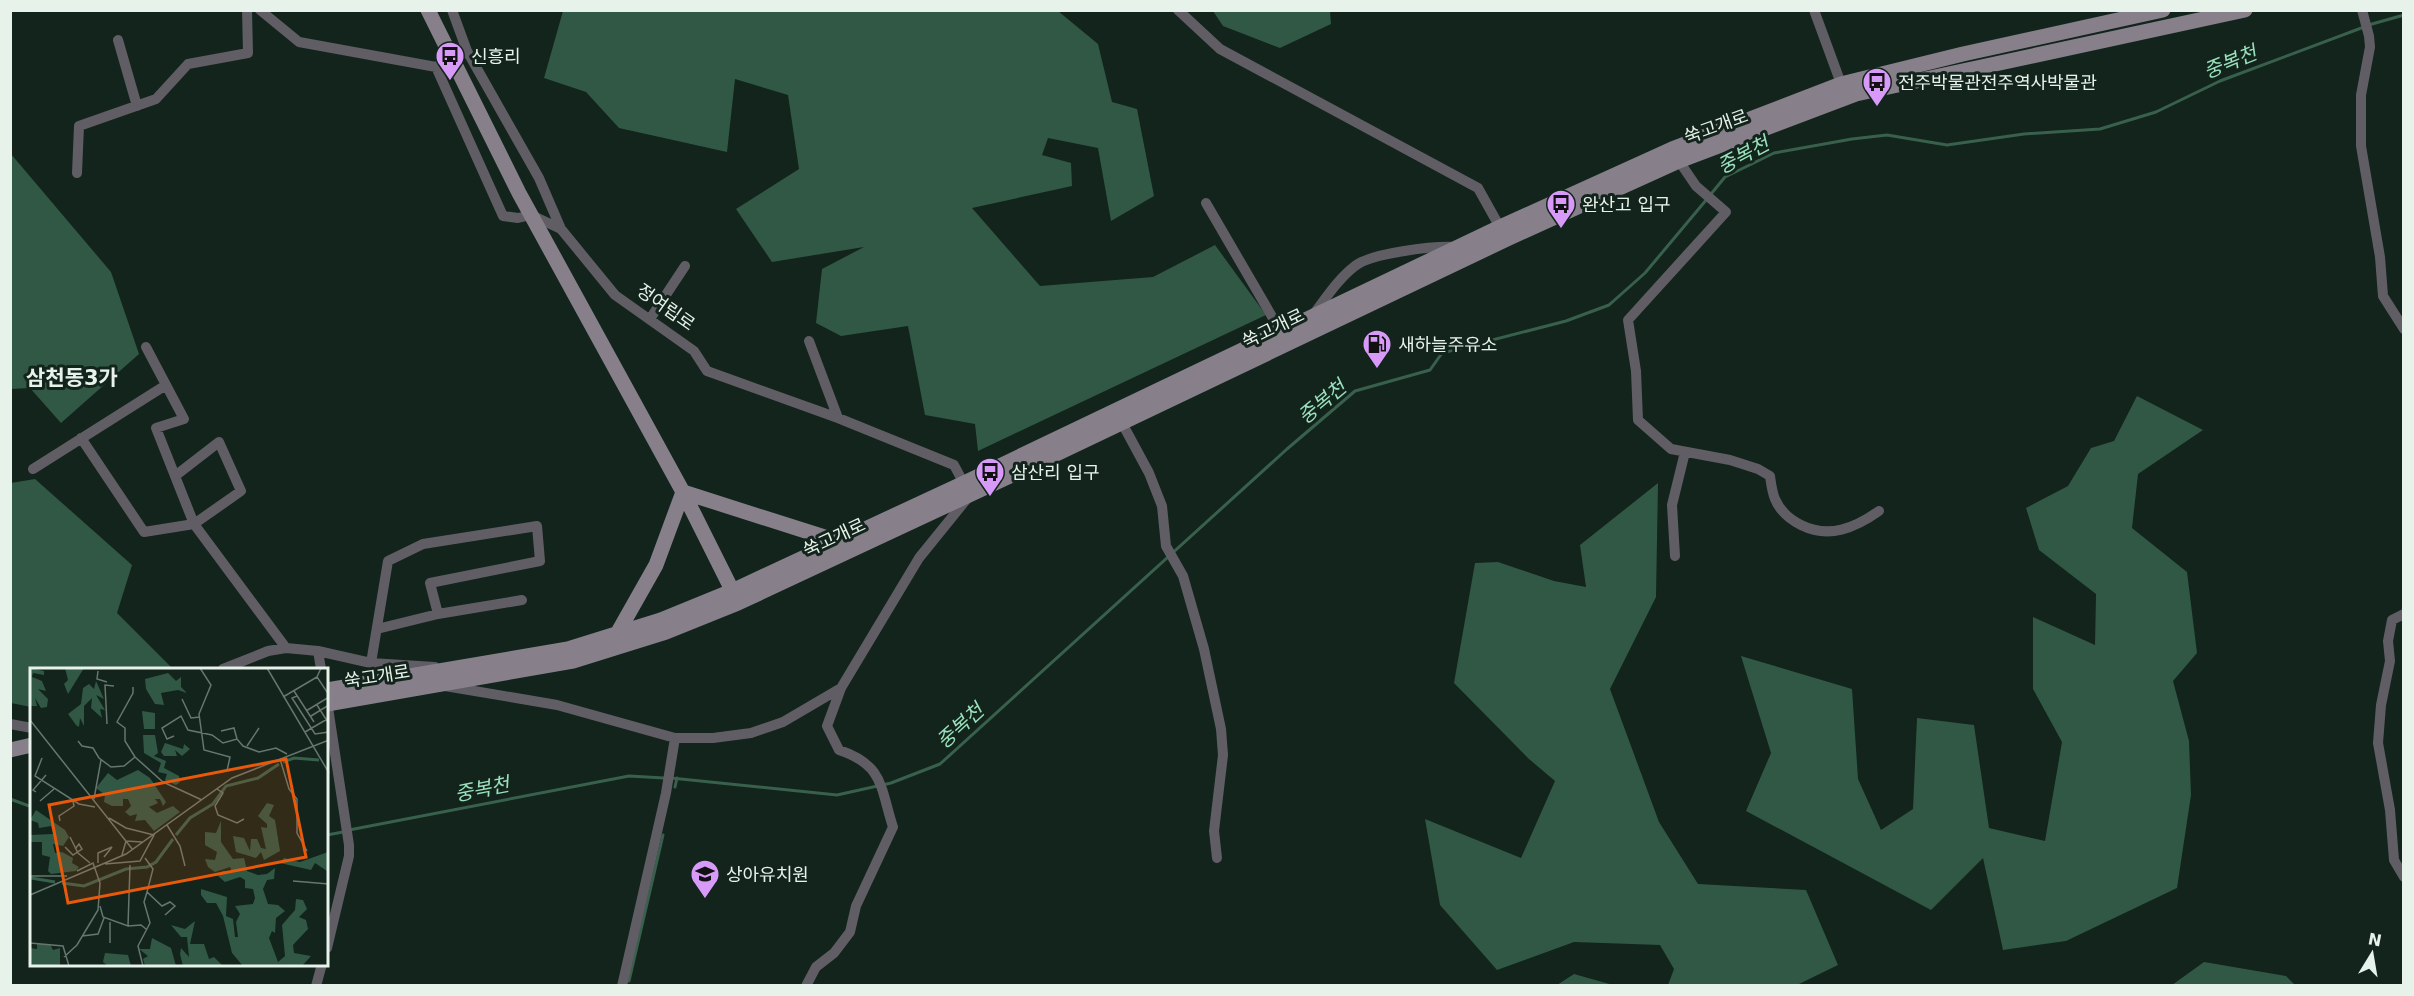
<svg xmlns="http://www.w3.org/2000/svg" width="2414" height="996" font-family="'DejaVu Sans','Noto Sans KR',sans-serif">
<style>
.forest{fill:#305845}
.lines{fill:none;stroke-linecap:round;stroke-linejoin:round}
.stream{stroke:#38604c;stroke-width:3}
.street{stroke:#615d64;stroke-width:10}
.secondary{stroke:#87808b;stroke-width:15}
.labels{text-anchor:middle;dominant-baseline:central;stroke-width:6;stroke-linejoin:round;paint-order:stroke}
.poi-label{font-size:18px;fill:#e7f2eb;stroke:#12241b;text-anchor:start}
.street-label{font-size:18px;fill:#e7f2eb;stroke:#12241b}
.water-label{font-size:20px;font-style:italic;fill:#9be1bd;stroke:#12241b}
.quarter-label{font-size:21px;font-weight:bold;fill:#e7f2eb;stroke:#12241b}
.inset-river{fill:none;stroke:#38604c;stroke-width:3}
.inset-road{fill:none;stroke:#67766e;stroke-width:1.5}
.view{fill:#e8590c;fill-opacity:0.15;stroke:#e8590c;stroke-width:3}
.inset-edge{fill:none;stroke:#e7f2eb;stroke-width:3}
</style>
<rect width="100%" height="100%" fill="#12241b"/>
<path class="forest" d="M563 11H1058L1098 44 1112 102 1137 109 1154 196 1111 221 1098 148 1048 138 1042 155 1071 163 1072 186 972 208 1040 286 1153 277 1215 245 1266 315 978 451 975 424 925 415 908 326 841 336 816 323 822 269 864 247 772 262 736 209 799 169 788 95 735 79 727 152 619 128 586 92 544 78Z
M1213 11H1330L1331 24 1280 48 1223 26Z
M11 154 111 272 139 354 61 423 30 388 11 389Z
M2137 396 2203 430 2138 474 2132 528 2187 572 2197 653 2173 681 2189 741 2191 795 2177 888 2066 941 2003 950 1983 858 1931 910 1746 811 1771 753 1741 656 1852 689 1858 779 1881 830 1913 809 1917 718 1974 725 1989 828 2045 841 2062 742 2033 689V617L2095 645 2096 594 2039 550 2026 508 2068 486 2091 448 2114 441Z
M35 479 132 565 117 613 171 667 169 669H32L31 707 11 703V483Z
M1658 483 1656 597 1610 689 1659 822 1698 884 1806 890 1838 965 1797 985H1668L1674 969 1660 945 1574 942 1497 970 1440 905 1425 819 1521 858 1555 781 1529 759 1454 683 1475 563 1498 562 1554 581 1586 587 1580 545Z
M2204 962 2286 976 2295 985H2172Z
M1574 974 1613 985H1557Z"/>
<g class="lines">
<path class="stream" d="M1711 194 1725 177 1774 153 1852 139 1887 135 1947 145 2024 134 2100 129 2156 112 2220 81 2372 24 2404 15
M671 778 837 795 891 783 940 764 1287 449 1355 391 1430 370 1442 353 1566 321 1609 305 1645 273 1707 199
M675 787 677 778
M10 799 32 807
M349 830 629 776 664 778
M327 835 343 832
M629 981 663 835"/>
<path class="street" d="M260 10 299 42 436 67 503 216 518 218 531 215 561 229
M452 10 467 51
M1178 10 1220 49 1478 188 1502 231
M1814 10 1843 89
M2362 10 2369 36 2370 47 2361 95V146L2380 257 2383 296 2404 329
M118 40 137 106
M436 67 451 57 467 51 539 178 561 229 615 295 694 351 707 371 838 418 954 465 970 495 919 558 841 688 827 726 839 750C884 765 880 787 893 827L856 906 850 932 834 953 816 967 806 986
M1679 161 1696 186 1726 212 1628 320 1636 371 1638 420 1671 449 1730 460 1758 469 1770 476C1771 483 1772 492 1775 499 1780 511 1789 519 1801 525 1829 539 1855 528 1879 511
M77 173 79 126 156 99 188 64 248 53 247 10
M1206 203 1281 332
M1313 315C1326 298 1338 279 1355 266 1371 253 1433 246 1455 247
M650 319 685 266
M809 341 838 418
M146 347 184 419 156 428 194 524 286 648
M1122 423 1149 473 1162 506 1166 546 1183 576 1204 649 1221 729 1223 755 1214 831 1217 858
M81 438 144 532 194 524 241 491 219 442 175 476
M33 469 166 385
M1675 556 1672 505 1685 452
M2404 614 2392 620 2388 641 2390 661 2381 705 2378 743 2390 810 2394 860 2404 877
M377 629 438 614 522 600
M318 651 371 663 435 667
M371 663 388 561 423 544 537 526 540 561 430 583 438 614
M223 669 268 651 286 648 318 651 321 669
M445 686 557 705 675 738H713L751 733 783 722 841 688
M327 701 349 845V856L327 948
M10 724 32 728
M316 986 322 964
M622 986 666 793 675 738"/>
<path class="secondary" d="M428 10 519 193 683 492 736 598
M617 634 656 565 683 492 837 541
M327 690 568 649 661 620 732 591 964 483 1500 227 1672 149 1841 84 1963 54 2163 10
M327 704 573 661 666 632 738 603 1029 467 1507 239 1679 161 1856 94 2245 10
M10 750 32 745"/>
</g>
<defs>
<g id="bus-pin" transform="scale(1.5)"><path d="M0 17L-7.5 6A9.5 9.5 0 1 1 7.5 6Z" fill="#d89af8" stroke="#12241b"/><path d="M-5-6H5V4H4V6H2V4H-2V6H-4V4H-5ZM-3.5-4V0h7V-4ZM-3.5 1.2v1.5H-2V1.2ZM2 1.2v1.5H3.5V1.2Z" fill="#111"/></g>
<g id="fuel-pin" transform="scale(1.5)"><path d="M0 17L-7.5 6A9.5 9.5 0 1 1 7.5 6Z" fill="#d89af8" stroke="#12241b"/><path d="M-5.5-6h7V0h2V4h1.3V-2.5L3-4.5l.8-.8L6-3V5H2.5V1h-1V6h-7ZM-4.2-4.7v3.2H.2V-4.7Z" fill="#111"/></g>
<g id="school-pin" transform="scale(1.5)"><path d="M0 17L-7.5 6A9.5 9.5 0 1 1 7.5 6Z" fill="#d89af8" stroke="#12241b"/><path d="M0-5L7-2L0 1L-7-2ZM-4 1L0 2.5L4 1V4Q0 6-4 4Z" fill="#111"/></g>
</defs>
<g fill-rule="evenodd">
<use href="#bus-pin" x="450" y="56"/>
<use href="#bus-pin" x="1877" y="82"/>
<use href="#bus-pin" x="1561" y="204"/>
<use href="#fuel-pin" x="1377" y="344"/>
<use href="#bus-pin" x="990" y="472"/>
<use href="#school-pin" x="705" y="874"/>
</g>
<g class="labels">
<g class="poi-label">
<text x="471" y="56">신흥리</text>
<text x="1898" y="82">전주박물관전주역사박물관</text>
<text x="1582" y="204">완산고 입구</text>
<text x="1398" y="344">새하늘주유소</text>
<text x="1011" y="472">삼산리 입구</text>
<text x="726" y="874">상아유치원</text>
</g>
<g class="street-label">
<text transform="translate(1716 126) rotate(-20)">쑥고개로</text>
<text transform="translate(666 307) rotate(35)">정여립로</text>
<text transform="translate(1273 328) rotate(-26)">쑥고개로</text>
<text transform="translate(834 537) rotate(-25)">쑥고개로</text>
<text transform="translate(377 676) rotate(-9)">쑥고개로</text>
</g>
<g class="water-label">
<text transform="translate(2230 62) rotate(-22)">중복천</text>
<text transform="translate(1743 155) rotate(-28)">중복천</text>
<text transform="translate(1322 402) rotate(-40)">중복천</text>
<text transform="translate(960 726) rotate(-42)">중복천</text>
<text transform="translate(482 789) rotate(-11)">중복천</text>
</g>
<g class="quarter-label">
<text x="72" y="378">삼천동3가</text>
</g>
</g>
<g transform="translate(30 668)">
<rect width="298" height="298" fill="#12241b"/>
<path d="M0 0 14 3V7L3 5 2 9 12 13 16 23 8 21 18 31 17 39 11 40 5 30 7 38H0ZM35 0H54L38 26 34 16 38 12ZM138 5 146 13 151 9V19L157 25 148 22 131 25 134 37 125 36 116 21 115 11ZM66 13 74 31 66 27 75 42 70 41 72 50 61 40 62 30 54 38V58L50 50 49 59 46 57 38 46 51 36 53 20 59 16 64 21ZM112 43 125 45V61H114ZM113 67H125L128 85 124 88 136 93 134 100 149 108 150 114 146 117 135 112 137 106 128 104 131 95 114 85ZM135 75 153 81 154 76 160 81 152 88 145 82 147 88H134L131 84ZM108 102 120 110 136 134 133 138 130 131H125L128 135 119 139 127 145 143 138 150 144 124 163 115 152 105 153 107 146 100 148 95 144 101 138 98 131H93V138H82L74 134 75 127 66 120 78 105 87 112ZM237 135 244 137 239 148 245 152 250 183 234 192 231 184 226 190 206 184 203 168 214 170 220 183 221 171H227L231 180 236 181 231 159 237 160V156L228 148ZM6 142 35 162 39 169 33 178 23 176 25 185 32 184 43 190 42 195 49 199 46 203 21 206 18 203 20 189 12 187V174H0V167L23 166 21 158 9 160 8 155 0 152ZM191 153V174L203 191 214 190 217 203 228 207 237 206 245 200 244 211 237 212 233 221 238 236 248 237 255 243 246 250 245 265 242 263 239 270 248 294 255 288 252 257 265 242 266 231 273 232 277 241 269 249 276 252 278 261 263 277 264 285 281 288 272 298H213L202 285 193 248 186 235H177L171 227V221L197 229 196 248 203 251 205 269H208L206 254 210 246 205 238 223 236 225 230 223 221 215 220V212L210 209 195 214 188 208 192 203 202 204 200 199 185 204 178 199 175 191 185 192 187 184 175 177V164L186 165ZM298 184 297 203 285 195 281 202 250 195 254 190 270 194ZM165 253 160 276H174L179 291 184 289 193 298H153L150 286 151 280 159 289 157 269H151L141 257 155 261ZM122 270 141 280 146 298H115L113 291 118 288 109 281H120ZM7 276H20L23 282 30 280V298H0V280L7 281ZM75 285 98 287 101 298H78L73 294Z" fill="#305845"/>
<path class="inset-river" d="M253 94 264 90 289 92M146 167 160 150 183 136 196 118 228 110 249 96M1 210 25 214M32 215 54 218 96 201 117 199 126 194 143 171"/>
<path class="inset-road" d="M170 0 181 17 169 46 174 82 200 89 197 103M237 0 299 105M291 0 287 9 299 27M68 3 67 11 77 14M103 19V25L87 54 95 60V73L105 89 133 114 172 132M264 23 284 54M267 28 262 30 285 66 299 64M253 29 287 9M152 31 161 50 170 49M287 37 299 56M276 43 299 29M281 48 299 37M0 52 103 182M77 56 75 17 84 18M191 63 204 60 207 71M275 64 299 50M144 68 137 71 132 60 151 48 158 62 182 67 193 75 207 71 213 78 229 84 246 80 257 86M48 73 52 78 63 80 69 90 81 99 94 98 105 89M217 78 229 60M12 90 5 108 49 136 65 139M250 91 259 121 267 131V165L277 183M187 121 193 125 185 138 188 147 207 155 214 151M6 124 3 122 16 107M64 131 71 92M10 133 24 121M30 153 29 148 44 138 43 133M137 157 150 178 155 198M40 169 48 185 60 195M35 179 43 187 52 181 49 176 45 181M92 187 96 173 112 174M115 190 123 201 117 224 132 238 140 234 145 238 135 247M68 195V185L82 179 74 189M75 196 110 193 124 167 96 160 79 150M0 208H37M263 213 299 216M0 227 96 186 202 110 299 72M70 238 73 249 98 258 100 197M98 258 111 257 116 261M52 268 68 266 74 250M0 275 33 278 39 298M80 275V254M34 289 47 277 68 242 70 215 63 195 47 203M113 298 108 278 120 255 114 234 117 224"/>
<path class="view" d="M256 91 276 189 38 235 19 137Z"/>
<rect width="298" height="298" class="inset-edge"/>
</g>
<rect width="2414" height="996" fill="none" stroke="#e7f2eb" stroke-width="24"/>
<g transform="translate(2372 954) rotate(11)" stroke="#12241b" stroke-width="4.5" paint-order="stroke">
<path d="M0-4.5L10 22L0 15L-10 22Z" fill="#e7f2eb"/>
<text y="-9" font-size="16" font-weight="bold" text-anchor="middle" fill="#e7f2eb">N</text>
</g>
</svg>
